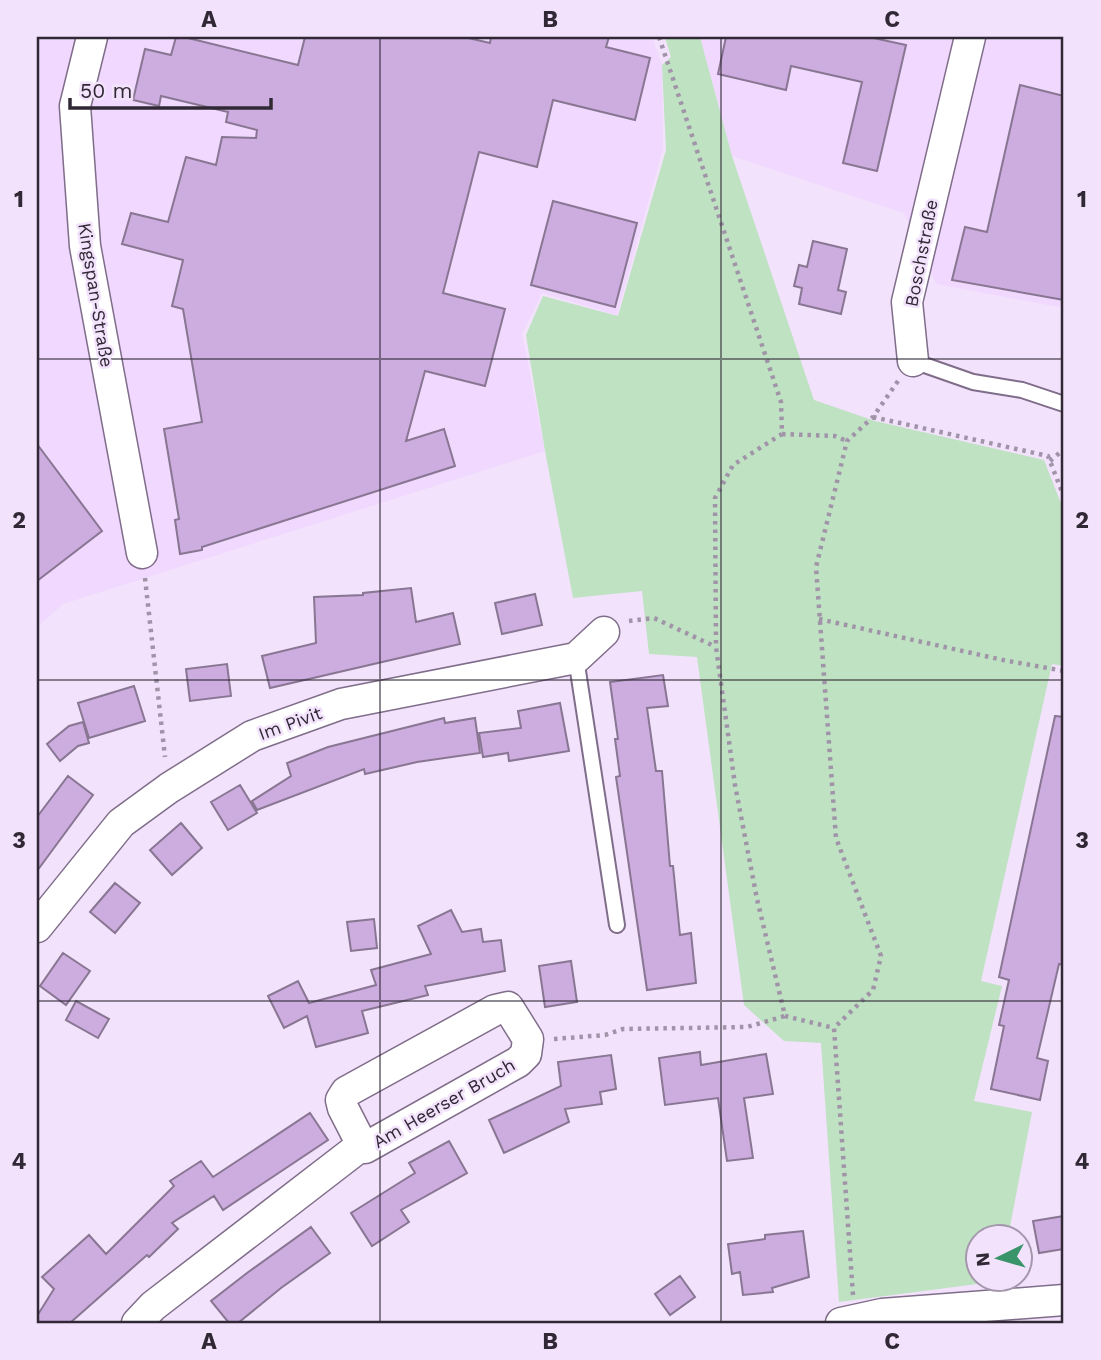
<svg xmlns="http://www.w3.org/2000/svg" width="1101" height="1360" font-family="'Work Sans',sans-serif">
<style>
.built{fill:#f0d8fe}
.green{fill:#bee2c2}
.building{fill:#cdacdf;stroke:#887692;stroke-width:2}
.lines{fill:none;stroke-linecap:round;stroke-linejoin:round}
.lane-casing{stroke:#7f6d89;stroke-width:18}
.street-casing{stroke:#7f6d89;stroke-width:33}
.path{stroke:#a194a8;stroke-width:4.5;stroke-dasharray:3.5 5;stroke-linecap:butt}
.lane{stroke:#fff;stroke-width:14}
.street{stroke:#fff;stroke-width:30}
.grid{fill:none;stroke:#302834;stroke-width:2;stroke-opacity:0.55}
.labels{text-anchor:middle;dominant-baseline:central;stroke-width:5;stroke-linejoin:round;paint-order:stroke}
.street-label{font-size:18px;fill:#302834;stroke:#f3e2fc}
.neatline{fill:none;stroke:#302834;stroke-width:2.5}
.grid-label{font-size:23px;text-anchor:middle;font-weight:bold;fill:#302834}
</style>
<rect width="100%" height="100%" fill="#f3e2fc"/>
<path class="built" d="M37 37H652L662 65 663 148 617 315 542 293 522 334 545 451 63 604 37 627Z
M700 37H1064V308L936 284 904 213 732 156Z"/>
<path class="green" d="M665 37H700L732 156 814 400 875 421 1044 460 1064 511V666L1052 664 981 981 1002 986 974 1101 1032 1112 1008 1237 978 1238V1280L1000 1281 839 1302 821 1043 784 1041 744 1005 697 657 649 654 642 591 573 598 545 451 526 335 543 296 618 316 666 150 662 65 671 57Z"/>
<path class="building" d="M176 37H184L298 65 305 37H464L490 43 491 37H609L606 47 650 58 635 120 553 100 537 167 479 152 443 293 505 309 485 386 425 371 406 441 444 429 455 466 202 547V550L180 554 175 520 179 519 164 429 202 422 183 309 172 306 183 260 122 244 131 213 168 222 186 157 216 165 222 137 256 138 257 130 226 122 228 112 161 96 159 106 133 100 145 49 171 55Z
M726 37H869L906 45 877 171 843 163 862 82 791 66 786 90 718 74Z
M1020 85 1064 96V300L952 280 965 227 987 232Z
M553 201 637 223 615 307 531 285Z
M813 241 847 249 838 290 846 292 841 314 799 304 802 288 794 286 799 265 807 267Z
M37 444 102 531 37 581Z
M411 588 416 622 453 613 460 644 270 688 262 656 316 643 314 597 363 595V593Z
M535 594 542 625 502 634 495 603Z
M227 664 231 696 190 701 186 669Z
M663 675 668 706 647 708 656 771H662L670 866H673L680 935 691 933 696 983 647 990 616 777 620 776 615 739H618L610 682Z
M134 686 145 721 89 738 78 703Z
M560 703 569 751 509 761 508 753 483 757 479 733 521 728 518 711Z
M1055 716 1064 717V965L1059 964 1037 1058 1048 1061 1040 1100 991 1089 1004 1026 999 1025 1009 980 999 977Z
M444 718 445 723 475 718 480 753 417 762 365 774 364 769 257 810 252 801 291 776 287 763 328 747Z
M83 722 89 743 78 746 60 761 47 744 69 726Z
M68 776 93 795 37 871V817Z
M240 785 257 813 228 830 211 802Z
M181 823 202 848 172 875 150 850Z
M115 883 140 903 115 933 90 912Z
M451 910 462 932 481 929 483 942 501 940 505 971 425 986 428 995 362 1011 368 1033 316 1047 307 1016 284 1028 268 996 298 981 309 1003 376 985 371 970 431 954 418 926Z
M374 919 377 948 351 951 347 922Z
M63 953 90 971 66 1005 40 986Z
M571 961 577 1002 545 1007 539 966Z
M76 1001 109 1019 98 1038 66 1020Z
M700 1052 701 1065 766 1054 773 1094 744 1098 753 1158 727 1161 718 1098 665 1105 659 1058Z
M611 1055 616 1089 600 1092 602 1104 565 1109 569 1122 504 1153 489 1120 561 1086 558 1062Z
M310 1113 328 1140 223 1210 214 1196 172 1223 178 1229 149 1257 147 1255 70 1323H37V1316L54 1289 42 1277 89 1235 106 1254 174 1186 170 1181 201 1161 213 1177Z
M449 1141 467 1173 401 1210 409 1222 372 1246 351 1213 415 1173 409 1163Z
M1064 1216V1249L1039 1253 1033 1221Z
M311 1227 330 1253 281 1288 238 1323H229L211 1301 247 1273Z
M803 1231 809 1277 772 1288 773 1292 743 1295 740 1272 732 1274 728 1244 765 1239V1235Z
M680 1276 695 1297 670 1315 655 1294Z"/>
<g class="lines">
<g class="lane-casing">
<path id="lane" d="M913 361 973 382 1022 390 1064 404
M576 658 617 925"/>
</g>
<g class="street-casing">
<path id="street" d="M92 37 75 106 85 246 142 553
M913 361 907 302 970 37
M37 927 121 823 169 788 252 736 341 704 576 658 604 632
M137 1323 153 1306 362 1145 365 1148 518 1062 526 1054 528 1039 508 1007 495 1010 346 1092 341 1100 343 1108 362 1145
M841 1323 882 1314 1064 1300"/>
</g>
<path class="path" d="M659 37 781 402 782 434 733 465 715 498 716 647 735 785 757 899 785 1016 834 1028
M873 417 1048 456 1064 497
M782 434 835 436 847 441
M1050 461 1064 449
M145 578 165 757
M819 619 1003 660 1064 671
M629 621 654 618 716 647
M554 1039 605 1035 623 1029 747 1027 785 1016
M853 1295 834 1028 873 990 881 956 836 838 816 567 847 441 873 417 898 381"/>
<use href="#lane" class="lane"/>
<use href="#street" class="street"/>
</g>
<path class="grid" d="M380 37V1323M721 37V1323M37 359H1064M37 680H1064M37 1001H1064"/>
<g class="labels">
<g class="street-label">
<text transform="translate(921 253) rotate(-79)">Boschstraße</text>
<text transform="translate(96 295) rotate(81)">Kingspan-Straße</text>
<text transform="translate(290 723) rotate(-20)">Im Pivit</text>
<text transform="translate(444 1103) rotate(-30)">Am Heerser Bruch</text>
</g>
</g>
<rect width="1101" height="1360" fill="none" stroke="#f3e2fc" stroke-width="77"/>
<g transform="translate(999 1258) rotate(265)"><circle r="33" fill="#f3e2fc" stroke="#a598ac" stroke-width="2"/>
<path d="M0-5L12 26L0 18L-12 26Z" fill="#3a9469"/>
<text y="-10" font-size="19" font-weight="bold" text-anchor="middle" fill="#302834">N</text>
</g>
<path d="M70 98v10h201v-10" fill="none" stroke="#302834" stroke-width="3.5"/>
<text x="80" y="98" font-size="21" fill="#302834" stroke="#f3e2fc" stroke-width="5" paint-order="stroke">50 m</text>
<rect x="38" y="38" width="1024" height="1284" class="neatline"/>
<g class="grid-label">
<text x="209" y="27">A</text>
<text x="550" y="27">B</text>
<text x="892" y="27">C</text>
<text x="19" y="207">1</text>
<text x="1082" y="207">1</text>
<text x="19" y="528">2</text>
<text x="1082" y="528">2</text>
<text x="19" y="848">3</text>
<text x="1082" y="848">3</text>
<text x="19" y="1169">4</text>
<text x="1082" y="1169">4</text>
<text x="209" y="1349">A</text>
<text x="550" y="1349">B</text>
<text x="892" y="1349">C</text>
</g>
</svg>
